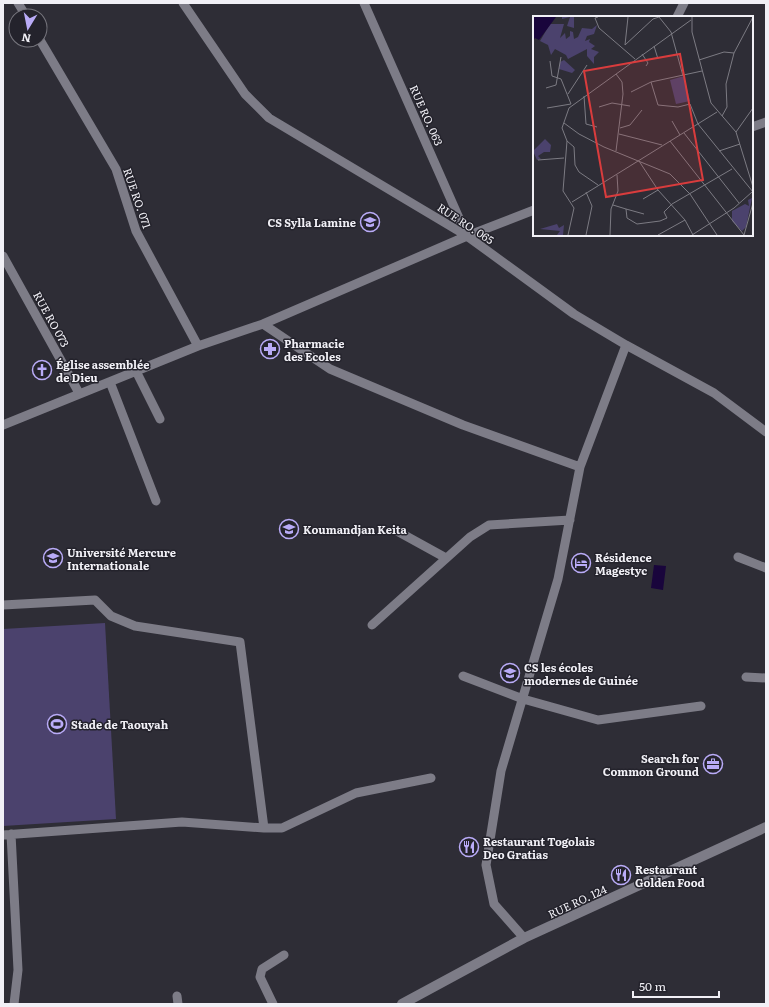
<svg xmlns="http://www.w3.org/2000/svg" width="769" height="1007" font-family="Literata,serif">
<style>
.green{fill:#4b426d}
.water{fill:#19053c}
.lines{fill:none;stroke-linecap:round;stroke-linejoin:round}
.minor{stroke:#7d7c87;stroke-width:9}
.tertiary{stroke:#7d7c87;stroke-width:10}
.labels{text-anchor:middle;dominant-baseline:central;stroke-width:3;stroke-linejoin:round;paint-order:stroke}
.street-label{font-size:11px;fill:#f1f0f6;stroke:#24232c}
.poi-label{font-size:11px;font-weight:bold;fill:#f1f0f6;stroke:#24232c;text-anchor:start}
.inset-road{fill:none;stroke:#7c7b83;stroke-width:1}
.view{fill:#d93c3d;fill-opacity:0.15;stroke:#d93c3d;stroke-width:2}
.inset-edge{fill:none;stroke:#f1f0f6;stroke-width:2}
</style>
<rect width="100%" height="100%" fill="#2e2d36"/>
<path class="green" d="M105 623 116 819 3 826V629Z"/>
<path class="water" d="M654 565 666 566 663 590 651 588Z"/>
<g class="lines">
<path class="minor" d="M18 3 26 16
M183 3 245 94 269 118 467 236 574 314 626 345 714 393 766 432
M364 3 467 236
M677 17 684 3
M40 40 116 169 136 231 198 346
M752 127 766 122
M3 256 79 393
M263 324 330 369 463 425 580 467
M136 371 160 419
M110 382 156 501
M3 425 198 346 263 324 467 236 534 210
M397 531 446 558
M738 557 766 568
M3 605 95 600 111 616 135 626 240 642 264 828 182 822 3 835
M372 625 470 537 489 525 570 520
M463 676 523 699 598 720 701 706
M746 677 766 678
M264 828H282L356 793 431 778
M11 834 18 970 14 1004
M524 938 494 904 486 865 501 771 558 579 580 467 626 345
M177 996 178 1004
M273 1004 260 977 262 969 284 955"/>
<path class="tertiary" d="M402 1004 524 938 766 827"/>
</g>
<defs>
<g id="school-ring" transform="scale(1)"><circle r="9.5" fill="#24232c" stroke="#b9abf7" stroke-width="1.5"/><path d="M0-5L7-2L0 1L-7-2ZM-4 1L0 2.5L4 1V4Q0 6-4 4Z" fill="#b9abf7"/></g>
<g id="pharmacy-ring" transform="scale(1)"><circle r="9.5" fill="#24232c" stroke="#b9abf7" stroke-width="1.5"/><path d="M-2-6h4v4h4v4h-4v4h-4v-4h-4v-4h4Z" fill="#b9abf7"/></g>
<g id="church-ring" transform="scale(1)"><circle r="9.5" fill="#24232c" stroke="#b9abf7" stroke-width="1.5"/><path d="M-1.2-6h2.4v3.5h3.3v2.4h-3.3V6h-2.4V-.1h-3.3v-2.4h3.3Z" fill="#b9abf7"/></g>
<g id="university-ring" transform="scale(1)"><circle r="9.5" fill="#24232c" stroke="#b9abf7" stroke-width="1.5"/><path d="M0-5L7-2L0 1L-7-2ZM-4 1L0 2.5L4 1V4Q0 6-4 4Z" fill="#b9abf7"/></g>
<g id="hotel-ring" transform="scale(1)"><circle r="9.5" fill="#24232c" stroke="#b9abf7" stroke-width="1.5"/><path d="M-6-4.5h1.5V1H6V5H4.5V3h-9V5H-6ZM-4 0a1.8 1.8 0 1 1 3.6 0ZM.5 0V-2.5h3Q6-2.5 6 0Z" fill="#b9abf7"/></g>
<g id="stadium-ring" transform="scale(1)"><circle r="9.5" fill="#24232c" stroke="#b9abf7" stroke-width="1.5"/><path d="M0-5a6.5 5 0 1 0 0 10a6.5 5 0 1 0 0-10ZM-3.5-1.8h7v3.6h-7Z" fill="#b9abf7"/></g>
<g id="office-ring" transform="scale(1)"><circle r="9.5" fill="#24232c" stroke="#b9abf7" stroke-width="1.5"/><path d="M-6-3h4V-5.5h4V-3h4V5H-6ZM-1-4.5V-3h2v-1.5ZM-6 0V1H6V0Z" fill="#b9abf7"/></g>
<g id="restaurant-ring" transform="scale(1)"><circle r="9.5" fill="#24232c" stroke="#b9abf7" stroke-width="1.5"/><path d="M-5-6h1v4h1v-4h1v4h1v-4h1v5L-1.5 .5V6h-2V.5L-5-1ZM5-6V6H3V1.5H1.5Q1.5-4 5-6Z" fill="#b9abf7"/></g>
</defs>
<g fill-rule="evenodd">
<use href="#school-ring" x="370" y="222"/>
<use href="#pharmacy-ring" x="270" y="349"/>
<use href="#church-ring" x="42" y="370"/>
<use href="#school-ring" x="289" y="529"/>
<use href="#university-ring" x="53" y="558"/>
<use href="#hotel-ring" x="581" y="563"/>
<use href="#school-ring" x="510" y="673"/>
<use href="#stadium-ring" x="57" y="724"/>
<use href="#office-ring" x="713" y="764"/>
<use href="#restaurant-ring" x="469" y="847"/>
<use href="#restaurant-ring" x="621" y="875"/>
</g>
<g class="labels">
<g class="street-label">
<text transform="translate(427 115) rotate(66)">RUE RO. 063</text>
<text transform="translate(138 198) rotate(71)">RUE RO. 071</text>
<text transform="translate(466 223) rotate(33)">RUE RO. 065</text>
<text transform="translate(52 319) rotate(61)">RUE RO 073</text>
<text transform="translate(577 901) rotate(-25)">RUE RO. 124</text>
</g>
<g class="poi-label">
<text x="356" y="222" text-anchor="end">CS Sylla Lamine</text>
<text x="284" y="343">Pharmacie<tspan x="284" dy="13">des Ecoles</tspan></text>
<text x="56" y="364">Église assemblée<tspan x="56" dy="13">de Dieu</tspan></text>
<text x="303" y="529">Koumandjan Keita</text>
<text x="67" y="552">Université Mercure<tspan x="67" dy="13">Internationale</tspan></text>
<text x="595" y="557">Résidence<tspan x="595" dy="13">Magestyc</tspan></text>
<text x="524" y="667">CS les écoles<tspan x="524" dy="13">modernes de Guinée</tspan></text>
<text x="71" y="724">Stade de Taouyah</text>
<text x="699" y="758" text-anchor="end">Search for<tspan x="699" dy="13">Common Ground</tspan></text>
<text x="483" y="841">Restaurant Togolais<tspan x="483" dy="13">Deo Gratias</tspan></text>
<text x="635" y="869">Restaurant<tspan x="635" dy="13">Golden Food</tspan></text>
</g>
</g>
<g transform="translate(533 16)">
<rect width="220" height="220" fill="#2e2d36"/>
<path d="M29 1H41V12L34 10 37 1 29 3ZM17 8H31L27 22 32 17 33 23 37 20V15L40 16 41 23 45 21 49 12 59 13 64 9 61 18 54 20 52 25 57 23 56 26 62 30 58 33 66 36 61 41V48L54 40V33L35 43 33 39 22 33 18 39 15 29 7 25ZM31 44 42 54 39 57 26 53 27 46ZM151 60 157 85 143 88 137 64ZM12 123 18 129 17 136H11L5 140 8 143 4 144 0 135ZM219 182 213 211 209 215 199 205V195L212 188 216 190 215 184ZM24 208 26 212 31 209 30 219H24L27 215 7 213Z" fill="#4b426d"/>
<path d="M0 1H23L6 24 2 22 0 25Z" fill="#19053c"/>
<path class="inset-road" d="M65 1 62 2 66 12 102 43M159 1V16L178 87 203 116 220 171M92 29 120 3 126 1 138 16 150 60M92 29 95 1M121 30 125 43M109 38 115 47 113 50M166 44 191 36 201 37M169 55 118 66 125 89 145 91 157 88 165 108 220 176M83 58 89 66 90 78 83 135M13 72 23 69 28 41M98 76 118 66M35 78 54 49M51 80 53 108 64 111M66 91 79 87 97 90M14 92 38 88 28 63 19 60 17 45M189 100 194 91 193 68 201 37 220 1M139 105 147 119M31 107 46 118 71 131 137 158 157 178 184 219M87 112 97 109 109 94M203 116 220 92M151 117 206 187M86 118 129 129M34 125 41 131 42 149 46 156 65 169M137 125 211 219M186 135 207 128M5 144 31 142M106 145 125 174 152 204 160 219M110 183 125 174M39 186 184 96M80 189 93 193 94 202 104 208 127 205 134 202 131 196 139 188 199 153M93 193 111 198M35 219 41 192 30 175 34 125 29 112 36 92 158 4M53 219 59 190 53 176M77 219 78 193 85 175 84 159M125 219 152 204M159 219 201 192 219 176M211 219 220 187"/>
<path class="view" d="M147 38 170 164 73 181 51 55Z"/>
<rect width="220" height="220" class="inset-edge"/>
</g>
<rect width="769" height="1007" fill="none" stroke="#f1f0f6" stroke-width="8"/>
<g transform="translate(28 28) rotate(190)"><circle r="19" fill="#24232c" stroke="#76757d"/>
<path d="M0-3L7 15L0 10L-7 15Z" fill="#b9abf7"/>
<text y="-6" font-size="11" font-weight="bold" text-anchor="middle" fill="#f1f0f6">N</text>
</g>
<path d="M633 991v6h86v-6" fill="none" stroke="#f1f0f6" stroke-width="2"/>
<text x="639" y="991" font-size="12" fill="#f1f0f6" stroke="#24232c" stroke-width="3" paint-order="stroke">50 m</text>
</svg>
